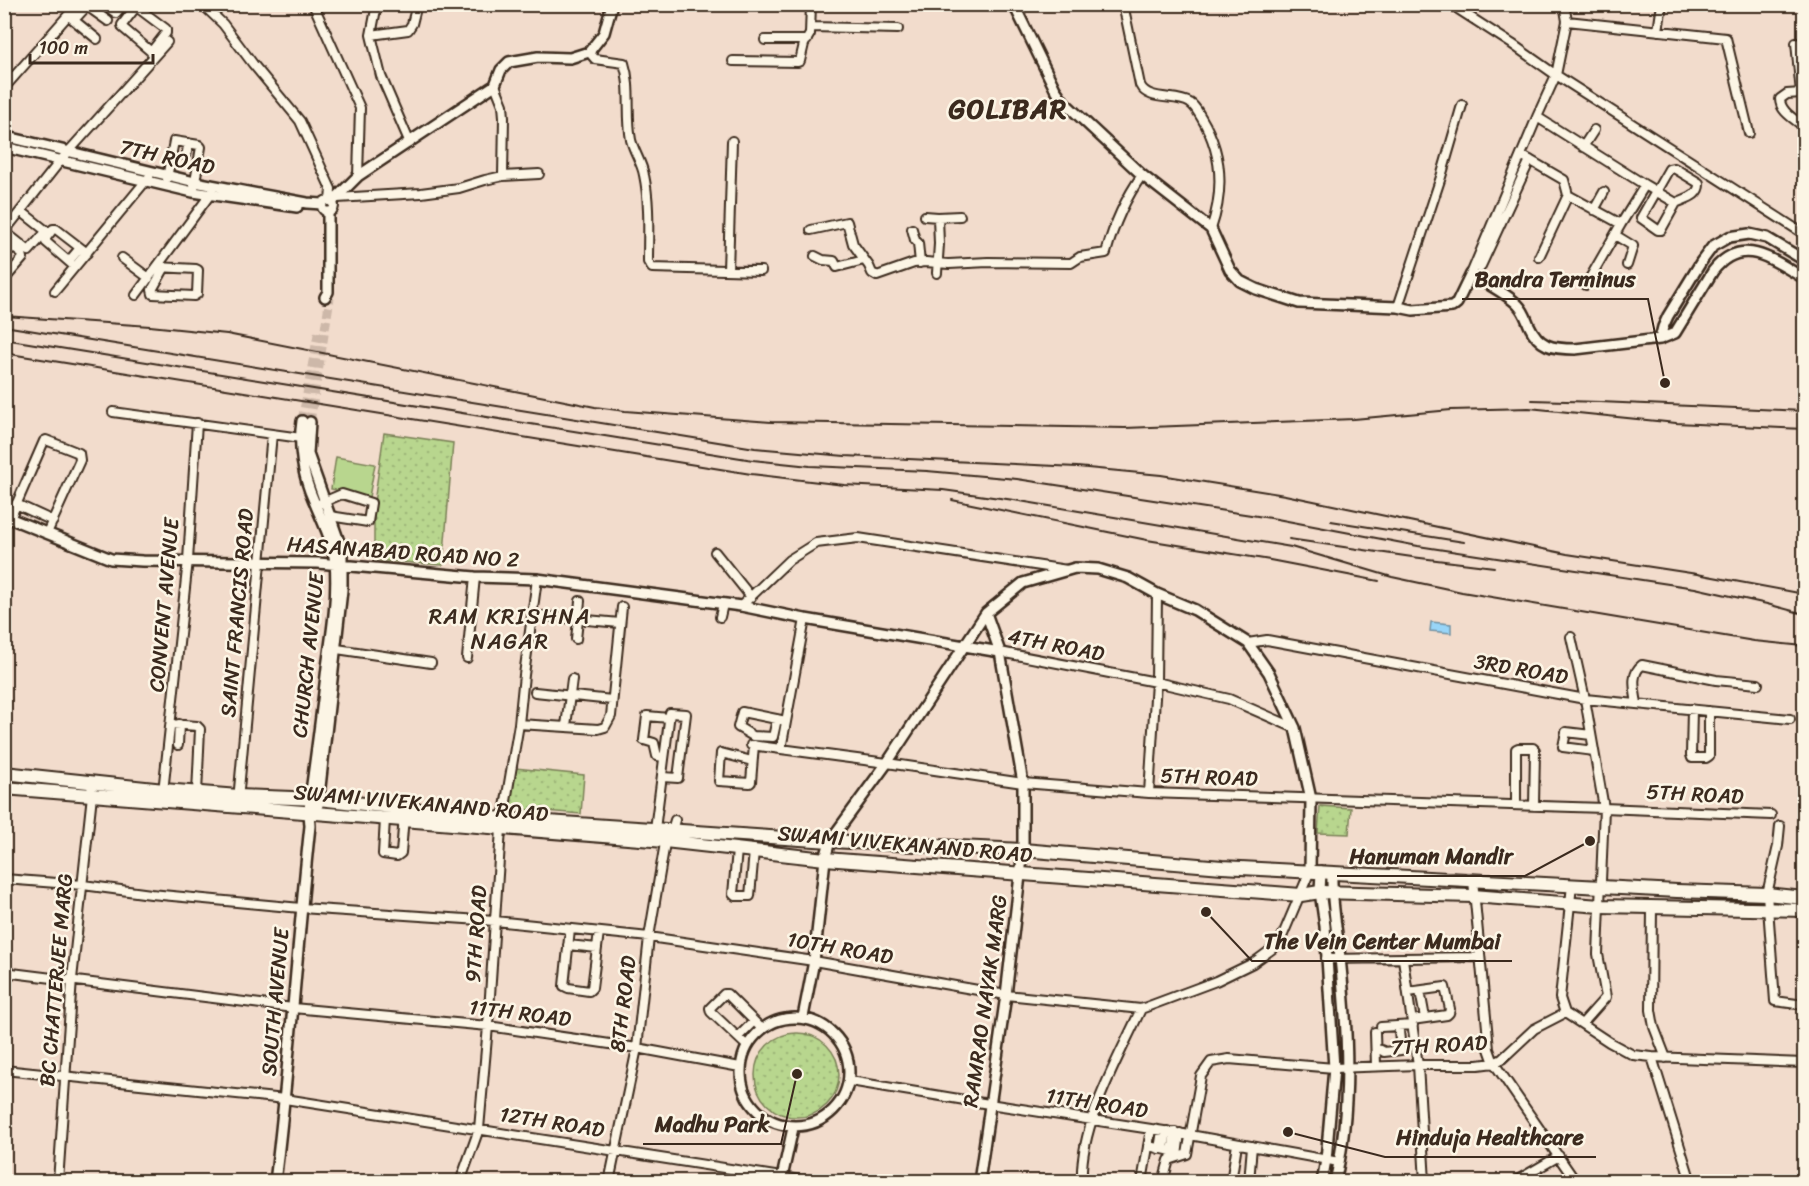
<svg xmlns="http://www.w3.org/2000/svg" width="1809" height="1186" font-family="Sriracha,sans-serif">
<style>
.grass{fill:url(#grass-dots);stroke:#7a8056;stroke-width:1.5}
.garden{fill:#b8d68e;stroke:#7a8056;stroke-width:1.5}
.water{fill:#98d5f8;stroke:#7391a1;stroke-width:1.5}
.lines{fill:none;stroke-linecap:round;stroke-linejoin:round}
.tertiary-tunnel{stroke:#cdb8a9;stroke-width:9;stroke-dasharray:9 4.5;stroke-linecap:butt}
.minor-casing{stroke:#3b2a1e;stroke-width:12}
.tertiary-casing{stroke:#3b2a1e;stroke-width:14}
.primary-casing{stroke:#3b2a1e;stroke-width:16}
.minor{stroke:#fcf5e5;stroke-width:8}
.tertiary{stroke:#fcf5e5;stroke-width:9}
.primary{stroke:#fcf5e5;stroke-width:12}
.rail{stroke:#3b2a1e;stroke-width:2}
.labels{text-anchor:middle;dominant-baseline:central;stroke-width:5;stroke-linejoin:round;paint-order:stroke}
.street-label{font-size:21px;fill:#3b2a1e;stroke:#fcf5e5}
.neighbourhood-label{font-size:22px;letter-spacing:1.5px;fill:#3b2a1e;stroke:#fcf5e5}
.district-label{font-size:27px;font-weight:bold;letter-spacing:1.5px;fill:#3b2a1e;stroke:#fcf5e5}
.leader{fill:none;stroke:#3b2a1e;stroke-width:2}
.callout-dot{fill:#3b2a1e;stroke:#fcf5e5;stroke-width:2}
.callout-label{font-size:22px;text-anchor:middle;font-weight:bold;fill:#3b2a1e;stroke:#fcf5e5;stroke-width:5;stroke-linejoin:round;paint-order:stroke}
</style>
<defs>
<pattern id="grass-dots" width="8" height="8" patternUnits="userSpaceOnUse" patternTransform="scale(1.5)"><rect width="8" height="8" fill="#b8d68e"/><path d="M2 2h.1M6 6h.1" fill="none" stroke="#9fb87a" stroke-width="1.8" stroke-linecap="round"/></pattern>
</defs>
<rect width="100%" height="100%" fill="#f2dccc"/>
<filter id="ink" filterUnits="userSpaceOnUse"><feTurbulence type="fractalNoise" baseFrequency=".0167" numOctaves="2"/><feDisplacementMap in="SourceGraphic" scale="12" xChannelSelector="R" yChannelSelector="G"/><feConvolveMatrix kernelMatrix="1 2 1 2 8 2 1 2 1" color-interpolation-filters="sRGB"/></filter>
<g filter="url(#ink)">
<path class="grass" d="M384 433 453 443 443 565 374 560V503Z
M515 768 584 775 581 814 508 808Z
M1320 806 1351 808 1349 834 1318 833Z
M755 1075a42 42 0 1 1 84 0a42 42 0 1 1-84 0Z"/>
<path class="garden" d="M336 457 375 464 369 497 331 489Z"/>
<path class="water" d="M1431 622 1451 624V633L1430 631Z"/>
<g class="lines">
<path class="tertiary-tunnel" d="M302 421 319 329
M310 422 330 298"/>
<g class="minor-casing">
<path id="minor" d="M104 4 116 13 123 4
M202 4 223 24 253 64 300 121 331 189 330 201
M313 4 360 108 358 176
M377 4 371 35 381 76 410 143
M1123 4 1140 85C1148 102 1176 94 1190 103 1195 106 1198 112 1201 117 1223 153 1224 191 1211 229
M1450 4 1512 44 1556 75 1804 234
M1564 4 1567 21
M70 17 97 39
M74 20 87 6 108 21
M811 27 898 29
M1658 31 1662 4
M371 35 408 30 412 24 417 4
M765 40H807
M1796 43 1801 93 1787 94 1780 99C1780 112 1795 119 1804 127
M151 52 166 33V29L138 8H135L122 25 123 28 155 55
M589 52 595 59 624 63C632 88 626 114 631 140 634 152 642 163 644 175 650 203 648 234 648 262L652 268 761 271
M733 61 798 62 800 61 804 44 810 34 811 4
M4 74 6 72
M495 85 503 105 504 117 503 176
M4 88 78 4
M1583 147 1594 130
M1521 155 1564 180 1568 195 1621 224 1645 185 1537 117
M186 156 189 143
M167 178 174 141 199 145 201 147 194 188
M1645 185 1676 203C1686 198 1700 196 1699 183L1674 168 1669 169 1641 218 1658 230H1661L1676 203
M337 198 421 193 459 188 485 180 503 176 539 174
M322 206a6 6 0 1 1 12 0a6 6 0 1 1-12 0Z
M1594 210 1604 192
M925 216 938 217 960 216
M4 220 7 217
M912 229 915 240 918 243 920 263
M811 230 847 222 853 244 869 266 872 273 877 276 914 263 926 262 949 264 988 262 1071 263 1080 257 1106 253C1114 224 1125 199 1142 175
M4 232 61 160 167 42
M5 232 29 251 45 233V230L21 211
M1615 235 1633 246 1627 265
M4 240 22 254 23 258 4 280
M815 256 823 260 834 261 837 267 864 260
M1539 257 1568 195
M122 258 149 278
M69 261 80 248
M75 267 46 242V238L53 229H56L87 253
M158 267 196 269 198 270 197 294 194 296 153 294 152 290 165 267
M1480 268 1530 160
M728 270 732 141
M937 273 939 244 938 217
M1471 274 1537 117 1556 75 1567 21 1726 38 1749 133
M1586 285 1621 224
M55 291 149 177
M136 295 212 192
M1398 307 1441 177 1462 105
M4 377V381
M113 412 301 438
M321 503 342 494 371 503 368 522 330 516
M16 504 53 521
M10 519 44 441 46 440 79 453 80 460 47 533
M715 552 751 597
M741 606 789 560 816 543 858 538 1067 570
M543 616 620 623
M720 617 723 604
M805 619 781 749 887 763 1023 783 1149 793 1604 808 1771 815
M1571 637 1585 699 1604 808 1598 954 1606 997 1582 1024
M576 639 580 601
M1248 643 1267 640 1585 699 1790 719
M337 649 431 663
M1000 652 1156 682 1229 699 1295 728
M467 658 475 577
M535 692 612 700
M1637 704C1635 690 1630 674 1642 665L1716 680 1758 684
M1692 709 1691 755 1692 758H1706L1709 756V711
M777 719 773 737 753 736 738 727 742 712 786 721
M171 724 197 726 200 729 197 793
M519 724 598 729 605 727 611 716 622 607
M566 726 572 679
M1591 735 1566 732 1563 747 1594 751
M178 745 179 724
M751 745 781 749
M664 757 657 756 654 743 644 740 647 716 669 718
M752 761 721 753 719 781 750 783 751 782 754 745
M163 792 188 560 197 423
M1149 793 1156 682 1157 594
M238 800 272 434
M1516 805V749L1518 748H1533L1535 750 1534 806
M385 819 383 854 397 856 401 853 404 816
M503 819 519 724 524 675 537 579
M1780 826 1778 846 1767 894 1775 1001 1804 1005
M655 829 670 713 686 714 678 778 662 777
M672 830 675 820
M737 850 733 894 735 896H750L754 851
M4 879 83 885 151 894 301 908 495 921 649 937 814 961 1006 995 1141 1009 1216 981 1253 963 1279 944 1310 871
M1473 880 1489 1049 1494 1063 1576 1182
M1652 907 1651 1010 1654 1027 1666 1058
M570 929 564 986 568 988 589 991 592 988 599 932
M568 945 597 948
M1326 959 1480 957
M1403 959 1418 1065 1425 1182
M4 972 293 1008 488 1026 637 1048 740 1067
M1420 991 1425 1018
M1408 992 1445 987 1450 1009 1449 1013 1447 1015 1412 1020
M1565 1013 1609 1042 1633 1055 1652 1057 1804 1063
M1565 1013 1560 998 1572 885
M1381 1027 1413 1025
M1375 1032 1376 1066
M738 1037 754 1021
M747 1046 711 1012 710 1008 724 994H727L761 1028
M1381 1050 1384 1052 1401 1050 1399 1031
M1652 1057 1691 1182
M4 1070 285 1099 813 1182
M850 1081 989 1104 1190 1135 1339 1162
M1148 1146 1172 1151
M1159 1149 1162 1131
M1164 1149 1167 1131
M1177 1156 1180 1133
M1171 1159 1175 1132
M58 1182 72 979 92 795 91 783
M460 1182 479 1129 488 1026 501 829
M609 1182 637 1048 649 937 666 837
M1082 1182C1079 1126 1118 1059 1141 1009
M1142 1182 1151 1129
M1160 1182 1164 1178 1169 1160 1187 1154 1201 1076 1211 1062 1229 1059 1334 1068 1418 1065H1478L1494 1063 1502 1059 1534 1029 1565 1013
M1231 1182 1237 1144
M1249 1182 1252 1146
M1514 1182 1559 1156"/>
</g>
<g class="tertiary-casing">
<path id="tertiary" d="M1011 4 1017 11 1055 89 1064 102 1142 175 1211 229 1230 270 1240 281 1256 289 1299 303 1398 307 1413 310 1452 307 1457 303 1471 274C1484 282 1508 294 1518 305 1524 311 1526 318 1529 325 1539 347 1552 349 1575 349L1660 339 1675 333 1713 271C1742 234 1772 260 1804 278
M4 136 195 182 307 203 322 204
M4 147 193 192 297 207
M332 202 358 176 495 85 501 70 509 62 538 57 570 58 589 52 604 33 612 4
M325 297 328 292V212
M1660 339 1663 327 1668 316 1701 262 1713 246 1729 237 1749 234 1767 238 1804 260
M310 422 308 454 342 550V590L318 805
M4 516 111 559 142 561 318 563 475 577 537 579 741 606 805 619 1000 652
M1321 871 1320 892 1325 926 1334 1068 1326 1160 1322 1182
M1332 872C1331 901 1337 929 1340 958 1348 1032 1352 1109 1335 1182
M803 1017 814 961 825 859 830 841 887 763 986 613 1023 583 1075 568 1098 569 1128 578 1157 594 1195 610 1248 643 1269 673 1295 728 1311 799 1310 871
M741 1072a54 54 0 1 1 108 0a54 54 0 1 1-108 0Z
M275 1182C290 1063 297 944 310 826L309 813 310 799C316 755 322 711 327 667 332 633 338 596 335 562 332 539 322 521 314 501 303 477 298 447 302 421
M781 1182 793 1128
M979 1182 1006 995 1023 850V783L1000 652 986 613"/>
</g>
<g class="primary-casing">
<path id="primary" d="M4 773 164 790 238 796 318 799 503 819 830 841 1023 850 1222 867 1677 891 1767 894 1804 898
M4 788 665 841 825 859 1301 895 1320 892 1473 896 1600 906 1804 910"/>
</g>
<use href="#minor" class="minor"/>
<use href="#tertiary" class="tertiary"/>
<use href="#primary" class="primary"/>
<path class="rail" d="M4 316 150 326 227 334 595 407 625 411 771 422 1125 428 1354 419 1451 410 1529 408 1676 423 1804 429
M4 326 755 448 845 456 1077 467 1161 475 1285 495 1567 554 1697 574 1804 594
M4 339 753 460 810 466 927 471 1017 479 1277 519 1418 546 1695 588 1767 604 1804 614
M4 353 751 474 844 485 943 490 1014 500 1291 547 1392 577 1462 592 1754 641 1804 646
M1532 400 1600 402 1804 411
M952 500 1147 540 1270 560 1379 581
M1331 521 1464 542
M1289 539 1412 557 1494 567"/>
</g>
</g>
<g class="labels">
<g class="street-label">
<text transform="translate(167 157) rotate(13)">7TH ROAD</text>
<text transform="translate(403 552) rotate(4)">HASANABAD ROAD NO 2</text>
<text transform="translate(164 605) rotate(-85)">CONVENT AVENUE</text>
<text transform="translate(237 613) rotate(-85)">SAINT FRANCIS ROAD</text>
<text transform="translate(1056 645) rotate(11)">4TH ROAD</text>
<text transform="translate(308 655) rotate(-84)">CHURCH AVENUE</text>
<text transform="translate(1521 669) rotate(10)">3RD ROAD</text>
<text transform="translate(1209 777) rotate(2)">5TH ROAD</text>
<text transform="translate(1695 794) rotate(3)">5TH ROAD</text>
<text transform="translate(421 803) rotate(5)">SWAMI VIVEKANAND ROAD</text>
<text transform="translate(905 844) rotate(5)">SWAMI VIVEKANAND ROAD</text>
<text transform="translate(476 934) rotate(-86)">9TH ROAD</text>
<text transform="translate(840 948) rotate(10)">10TH ROAD</text>
<text transform="translate(56 980) rotate(-85)">BC CHATTERJEE MARG</text>
<text transform="translate(985 1001) rotate(-82)">RAMRAO NAYAK MARG</text>
<text transform="translate(275 1002) rotate(-85)">SOUTH AVENUE</text>
<text transform="translate(623 1004) rotate(-83)">8TH ROAD</text>
<text transform="translate(520 1013) rotate(7)">11TH ROAD</text>
<text transform="translate(1439 1045) rotate(-3)">7TH ROAD</text>
<text transform="translate(1097 1103) rotate(9)">11TH ROAD</text>
<text transform="translate(552 1122) rotate(9)">12TH ROAD</text>
</g>
<g class="neighbourhood-label">
<text x="510" y="616">RAM KRISHNA<tspan x="510" dy="25">NAGAR</tspan></text>
</g>
<g class="district-label">
<text x="1008" y="109">GOLIBAR</text>
</g>
</g>
<path class="leader" d="M1665 383L1648 299H1462M1590 841L1525 876H1337M1206 912L1252 961H1512M797 1074L781 1144H643M1288 1132L1385 1157H1596"/>
<g class="callout-dot">
<circle cx="1665" cy="383" r="6"/>
<circle cx="1590" cy="841" r="6"/>
<circle cx="1206" cy="912" r="6"/>
<circle cx="797" cy="1074" r="6"/>
<circle cx="1288" cy="1132" r="6"/>
</g>
<g class="callout-label">
<text x="1555" y="287">Bandra Terminus</text>
<text x="1431" y="864">Hanuman Mandir</text>
<text x="1382" y="949">The Vein Center Mumbai</text>
<text x="712" y="1132">Madhu Park</text>
<text x="1490" y="1145">Hinduja Healthcare</text>
</g>
<rect width="1809" height="1186" fill="none" stroke="#fcf5e5" stroke-width="24"/>
<rect x="12" y="12" width="1785" height="1162" fill="none" stroke="#3b2a1e" stroke-width="2" filter="url(#ink)"/>
<path d="M30 54v9h123v-9" fill="none" stroke="#3b2a1e" stroke-width="3"/>
<text x="39" y="54" font-size="18" fill="#3b2a1e" stroke="#fcf5e5" stroke-width="4.5" paint-order="stroke">100 m</text>
</svg>
